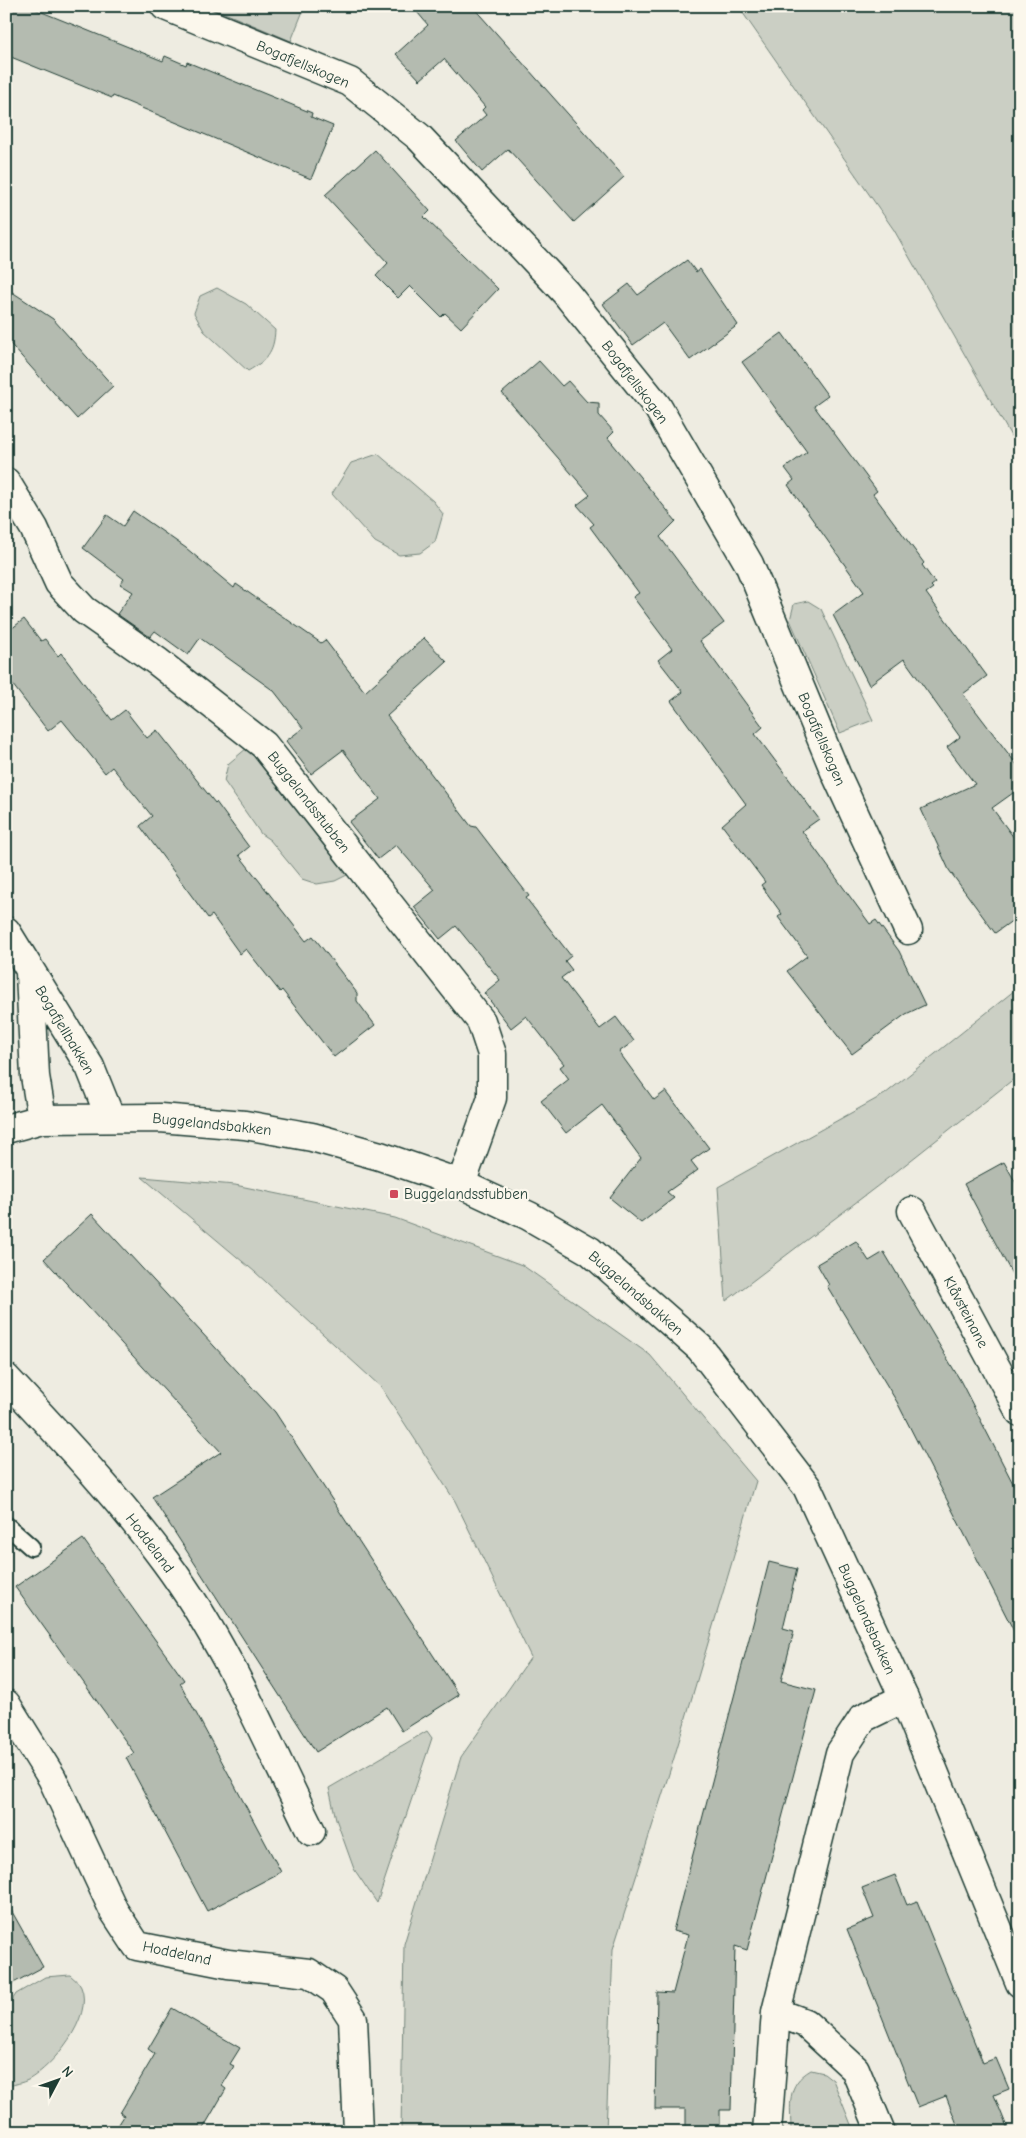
<svg xmlns="http://www.w3.org/2000/svg" width="1026" height="2138" font-family="'Comic Neue',sans-serif">
<style>
.green{fill:#cbcfc4;stroke:#75867c}
.building{fill:#b4bbb0;stroke:#1f3d34}
.lines{fill:none;stroke-linecap:round;stroke-linejoin:round}
.service-casing{stroke:#1f3d34;stroke-width:20}
.minor-casing{stroke:#1f3d34;stroke-width:31}
.tertiary-casing{stroke:#1f3d34;stroke-width:31}
.service{stroke:#fbf7ec;stroke-width:16}
.minor{stroke:#fbf7ec;stroke-width:28}
.tertiary{stroke:#fbf7ec;stroke-width:28}
.poi-dot{fill:#d1495b;stroke:#fbf7ec;stroke-width:2}
.labels{text-anchor:middle;dominant-baseline:central;stroke-width:4.5;stroke-linejoin:round;paint-order:stroke}
.street-label{font-size:15px;fill:#1f3d34;stroke:#fbf7ec}
.poi-label{font-size:15px;fill:#1f3d34;stroke:#fbf7ec;text-anchor:start}
</style>
<rect width="100%" height="100%" fill="#eeece1"/>
<filter id="ink" filterUnits="userSpaceOnUse"><feTurbulence type="fractalNoise" baseFrequency=".02" numOctaves="2"/><feDisplacementMap in="SourceGraphic" scale="10" xChannelSelector="R" yChannelSelector="G"/><feConvolveMatrix kernelMatrix="1 2 1 2 8 2 1 2 1" color-interpolation-filters="sRGB"/></filter>
<g filter="url(#ink)">
<path class="green" d="M208 6H305L291 41Z
M738 6H1020V452L894 230Z
M217 288 246 304 275 330C274 352 267 360 248 371L204 331 194 313 200 296Z
M378 454 433 501 443 514 435 542 420 553 399 555 375 542 332 494 351 463Z
M808 601 821 609 873 720 840 733 790 620 794 604Z
M247 748 347 875 335 881 317 884 302 879 270 840 261 834 224 781 228 764Z
M1020 986V1074L892 1175 726 1301 718 1187 885 1094Z
M142 1177 235 1185 395 1218 522 1265 650 1355 756 1481 674 1758 613 1949 606 2132H401L404 1944 461 1757 531 1657 455 1501 381 1387 255 1272Z
M427 1731 432 1738 377 1903 354 1869 336 1819 329 1788Z
M70 1975C74 1979 79 1982 81 1987 94 2017 53 2066 28 2080 22 2083 15 2084 9 2086L6 2085V2010L16 1994 45 1977Z
M811 2070 824 2073 833 2080 854 2132H791C791 2105 785 2085 811 2070Z"/>
<path class="building" d="M6 6H27L163 61 165 56 186 65 187 62 312 113 311 117 333 126 311 179 113 96 112 98 6 55Z
M412 6H472L624 177 574 222 508 149 482 172 456 141 486 115 482 110 485 107 444 59 420 80 396 54 428 25Z
M375 150 430 211 424 217 498 289 461 328 445 313 441 317 410 286 398 298 376 276 388 263 325 195Z
M687 260 696 272 700 269 738 325 690 360 663 323 633 345 603 304 629 284 638 295Z
M6 288 53 319 113 386 77 419 6 339Z
M782 333 828 396 814 406 877 491 873 494 924 563 922 565 935 583 931 586 933 588 926 593 987 676 963 694 1017 765 1020 764V788L992 808 1020 846V915L995 933 949 870 921 809 975 784 947 747 960 737 904 659 869 685 833 615 864 592 788 485 794 480 785 468 807 452 742 362Z
M539 361 562 386 568 381 587 402 599 403V415L614 432 608 438 676 521 660 537 724 623 700 641 763 727 755 734 819 819 802 831 870 924 876 920 899 951 925 1005 906 1014 852 1054 787 971 807 956 778 917 782 914 761 885 765 882 722 825 746 804 671 701 683 692 658 660 672 649 633 597 639 593 590 527 594 524 577 505 590 495 502 393Z
M133 511 186 548 234 588 236 584 321 643 325 640 365 692 424 638 447 662 387 716 471 826 476 827 529 896 526 898 571 956 565 961 572 970 561 978 600 1029 616 1017 634 1041 619 1052 654 1100 666 1091 709 1148 691 1161 698 1170 667 1192 674 1198 641 1223 610 1198 641 1158 602 1105 566 1133 541 1101 569 1079 560 1067 564 1064 526 1016 511 1028 484 993 500 980 456 926 440 939 414 907 435 890 396 845 378 859 349 822 380 799 343 750 311 774 286 741 303 728 274 691 200 638 188 655 155 631 150 637 117 614 133 592 120 584 124 579 83 548 107 515 123 526Z
M24 619 41 641 45 639 58 656 61 653 112 720 125 710 147 738 157 730 215 803 216 802 249 847 239 855 306 941 313 936 357 993V1001L375 1025 334 1057 282 990 280 992 246 949 240 954 212 915 208 918 140 826 152 816 112 767 105 773 62 720 48 731 6 676V633Z
M1004 1162 1020 1190V1289L964 1184Z
M92 1214 275 1412 459 1695 402 1731 387 1707 316 1752 152 1497 221 1452 44 1259Z
M856 1241 869 1261 884 1252 960 1380 1020 1497V1643L897 1402 827 1286 829 1285 817 1264Z
M83 1539 184 1680 180 1683 281 1872 207 1911 126 1758 134 1753 15 1587Z
M769 1562 797 1569 783 1628 794 1631 781 1681 816 1690 747 1950 735 1946 731 2110H720V2132H686V2109H655L657 1992 673 1993 688 1935 673 1931Z
M895 1875 907 1905 917 1901 983 2063 996 2058 1009 2089 994 2095 1009 2132H960L946 2096 918 2107 847 1929 874 1918 862 1888Z
M6 1901 43 1967 6 1987Z
M172 2008 240 2048 230 2064 234 2066 222 2086 226 2089 201 2132H114L124 2116 120 2113 155 2054 148 2049Z"/>
<g class="lines">
<g class="service-casing">
<path id="service" d="M6 1525 31 1547"/>
</g>
<g class="minor-casing">
<path id="minor" d="M165 6 350 82 419 137 565 292 657 406 749 564 836 774 908 930
M6 482 34 528 59 583 84 610 158 662 264 745 481 1021 492 1054V1098L461 1184
M912 1211 1020 1412
M6 1378C61 1437 117 1496 165 1561 226 1643 266 1740 311 1831
M6 1704 52 1778 114 1911 137 1946 228 1964 309 1973 334 1990 353 2019 358 2132
M776 2012 805 2023 855 2069 881 2132
M767 2132 776 2012 840 1753 863 1718 904 1698"/>
</g>
<g class="tertiary-casing">
<path id="tertiary" d="M6 931 90 1067 110 1117
M30 973 35 1076 42 1119
M6 1129 42 1119 160 1118 245 1125 312 1137 380 1156 461 1184 529 1216 590 1251 700 1348 807 1487 904 1698 1020 1983"/>
</g>
<use href="#service" class="service"/>
<use href="#minor" class="minor"/>
<use href="#tertiary" class="tertiary"/>
</g>
</g>
<rect class="poi-dot" x="389" y="1189" width="10" height="10" rx="2.5"/>
<g class="labels">
<g class="street-label">
<text transform="translate(303 64) rotate(23)">Bogafjellskogen</text>
<text transform="translate(635 382) rotate(53)">Bogafjellskogen</text>
<text transform="translate(822 739) rotate(67)">Bogafjellskogen</text>
<text transform="translate(309 802) rotate(52)">Buggelandsstubben</text>
<text transform="translate(65 1030) rotate(59)">Bogafjellbakken</text>
<text transform="translate(212 1124) rotate(6)">Buggelandsbakken</text>
<text transform="translate(636 1293) rotate(41)">Buggelandsbakken</text>
<text transform="translate(966 1312) rotate(62)">Klåvsteinane</text>
<text transform="translate(150 1543) rotate(53)">Hoddeland</text>
<text transform="translate(867 1619) rotate(66)">Buggelandsbakken</text>
<text transform="translate(177 1953) rotate(12)">Hoddeland</text>
</g>
<g class="poi-label">
<text x="404" y="1194">Buggelandsstubben</text>
</g>
</g>
<rect width="1026" height="2138" fill="none" stroke="#fbf7ec" stroke-width="25"/>
<rect x="12" y="12" width="1001" height="2113" fill="none" stroke="#1f3d34" stroke-width="2" filter="url(#ink)"/>
<g transform="translate(58 2080) rotate(49)" stroke="#fbf7ec" stroke-width="4" paint-order="stroke">
<path d="M0-4L9 19L0 12L-9 19Z" fill="#1f3d34"/>
<text y="-8" font-size="14" font-weight="bold" text-anchor="middle" fill="#1f3d34">N</text>
</g>
</svg>
